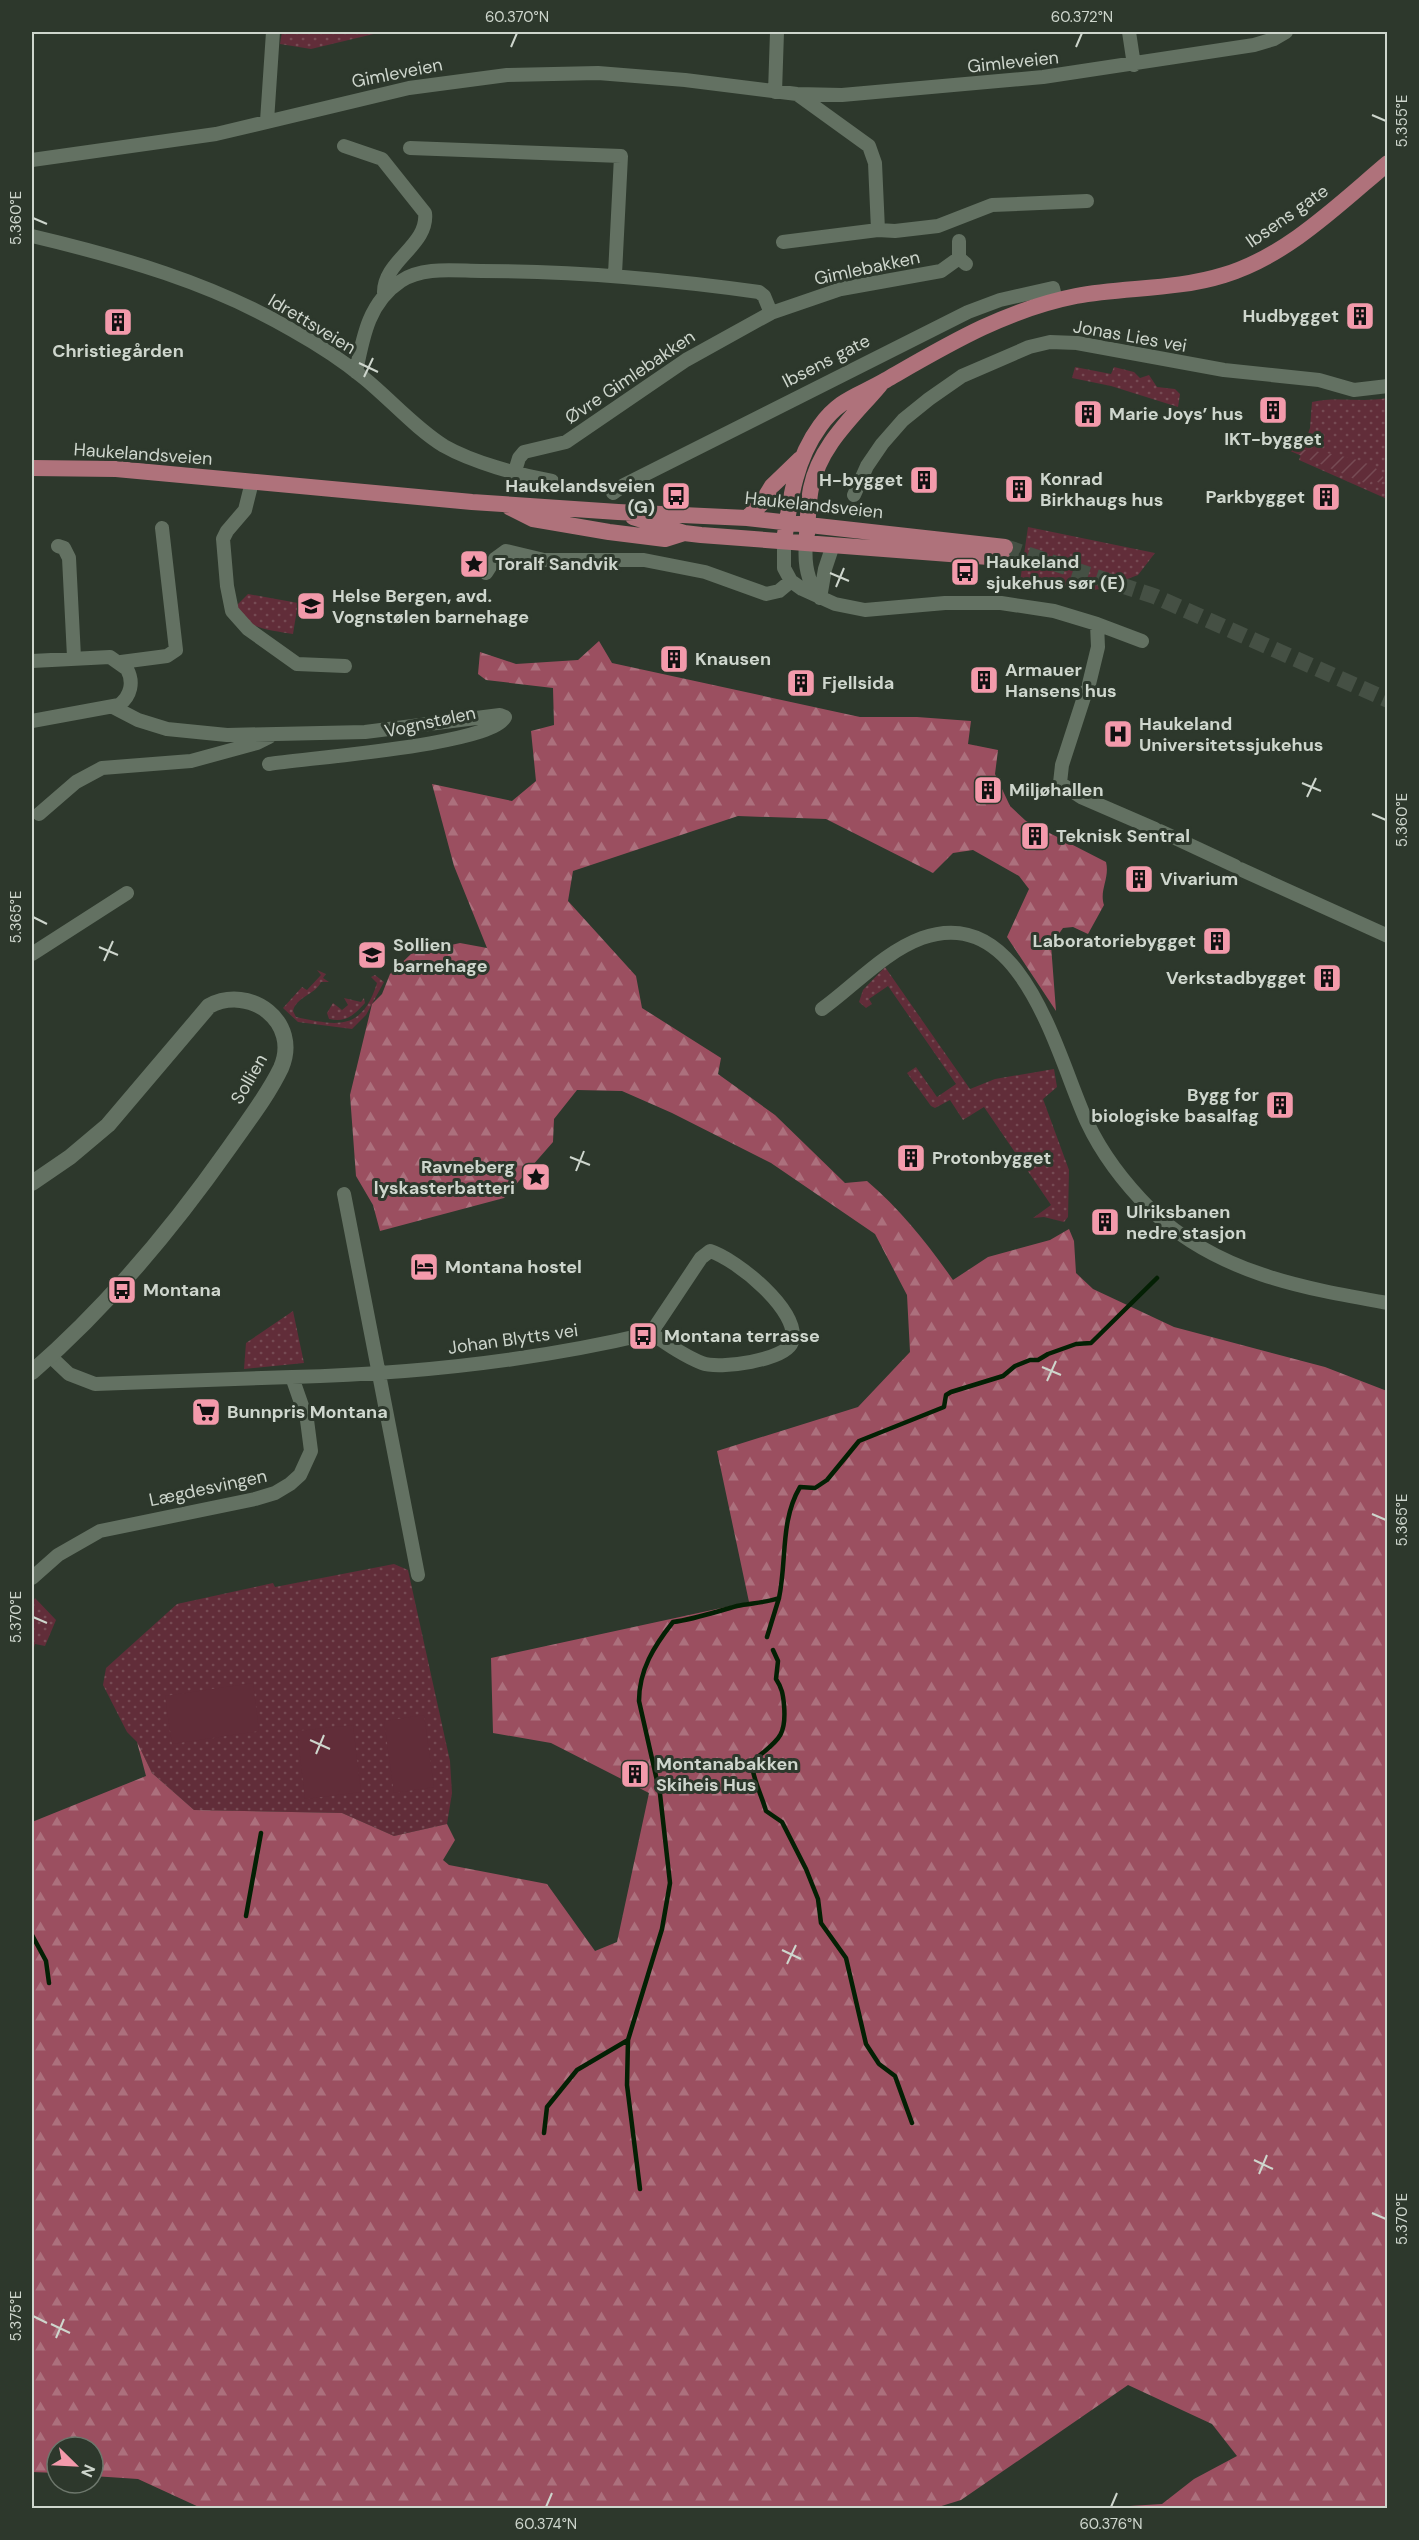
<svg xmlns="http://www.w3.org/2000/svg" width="1419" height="2540" font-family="'DM Sans',sans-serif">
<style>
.grass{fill:url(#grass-dots)}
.forest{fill:url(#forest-firs)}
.garden{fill:url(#garden-furrows)}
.pitch{fill:#612d39}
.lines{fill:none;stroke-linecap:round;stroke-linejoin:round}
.stream{stroke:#042004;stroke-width:4.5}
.primary-tunnel{stroke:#455044;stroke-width:16;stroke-dasharray:16 8;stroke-linecap:butt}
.minor{stroke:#637162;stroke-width:14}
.tertiary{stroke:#637162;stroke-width:16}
.primary{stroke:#af727b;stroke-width:16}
.ticks{fill:none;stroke:#ced6cd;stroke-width:2}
.labels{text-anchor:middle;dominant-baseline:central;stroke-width:6;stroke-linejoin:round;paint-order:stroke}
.street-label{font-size:18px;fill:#ced6cd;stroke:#2d382c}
.poi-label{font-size:18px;font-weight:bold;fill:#ced6cd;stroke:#2d382c;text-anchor:start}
.neatline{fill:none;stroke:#ced6cd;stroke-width:2}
.ticks-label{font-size:15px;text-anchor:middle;fill:#ced6cd}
</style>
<defs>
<pattern id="grass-dots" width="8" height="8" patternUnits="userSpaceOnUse" patternTransform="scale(1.5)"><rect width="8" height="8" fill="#612d39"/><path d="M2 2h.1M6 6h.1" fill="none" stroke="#764b54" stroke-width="1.8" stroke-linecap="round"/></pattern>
<pattern id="forest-firs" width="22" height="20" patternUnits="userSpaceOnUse" patternTransform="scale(1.5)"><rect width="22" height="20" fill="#9b4f60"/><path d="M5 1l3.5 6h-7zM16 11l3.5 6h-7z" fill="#ac707d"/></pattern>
<pattern id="garden-furrows" width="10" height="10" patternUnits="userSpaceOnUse" patternTransform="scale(1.5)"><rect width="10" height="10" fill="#612d39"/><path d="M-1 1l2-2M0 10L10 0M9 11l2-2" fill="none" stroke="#764b54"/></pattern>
</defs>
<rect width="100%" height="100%" fill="#2d382c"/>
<path class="grass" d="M282 32H382L311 49 280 44Z
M1075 367 1111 374 1114 367 1134 372 1140 378 1149 375 1157 387 1175 389 1180 394 1178 407 1111 386 1072 378Z
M1387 398V499L1299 460 1310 428 1312 402C1337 396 1362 403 1387 398Z
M1028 527 1155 553 1138 575 1101 589 1083 591 1031 580 1020 582Z
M248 594 298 603 293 634C271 630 245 630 236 606Z
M885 967 970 1089 995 1079 1054 1069 1057 1087 1043 1099 1069 1170 1068 1217 1064 1222 1044 1217 1033 1218 1051 1205 984 1107 963 1120 950 1100 935 1108 931 1106 907 1073 916 1067 937 1097 956 1084 888 986 869 999 872 1004 866 1008 859 1002 863 990Z
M317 970 326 974 323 978 329 982H321C316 994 296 997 293 1011L296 1017C338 1026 362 1031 377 983L371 977 375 975 384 982 366 1015 352 1029 298 1022 283 1008 302 987 307 990 321 975Z
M344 998 361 1002 364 998 365 1003C354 1015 346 1023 329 1019L327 1013 333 1003 342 1010 348 1005Z
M293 1311 304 1363 244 1369 246 1343Z
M394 1564 408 1570 450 1761 452 1793 447 1824 394 1836 342 1813 194 1810 152 1773 137 1742 127 1732 103 1685 106 1668 177 1604 273 1583 275 1587Z
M35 1598 56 1620 45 1646 35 1644 33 1650 32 1604Z"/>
<path class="forest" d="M599 641 612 663 860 717H917L971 721 968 744 998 750 995 774 1010 806 1026 821 1106 862C1110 878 1099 890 1104 905L1088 934 1073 927 1063 928 1051 945 1056 1011 1007 937 1029 889 1019 876 973 850 953 853 933 873 826 819 738 816 573 871 568 901 636 976 642 1008 721 1058 718 1074 775 1115 845 1183 867 1181C901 1210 927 1243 953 1280L988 1257 1050 1240 1069 1229 1074 1241 1076 1273 1093 1289 1174 1327 1325 1367 1387 1391V2508H1097L1162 2504 1194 2479 1237 2456 1212 2424 1128 2385 961 2500 935 2508H201L138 2479 93 2476V2447H57V2473L32 2472V1822L146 1776 137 1742 152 1773 194 1810 342 1813 394 1836 447 1824 455 1840 443 1860 449 1865 547 1884 595 1951 617 1942 649 1793 551 1743 493 1733 491 1658 749 1602 717 1451 858 1407 910 1352 907 1295 875 1234 771 1163 672 1113 622 1091 577 1090 554 1119 553 1142 504 1198 380 1231 373 1205 356 1176 350 1095 372 1004 382 994 390 974 411 954 460 943 487 948 454 866 432 784 512 801 536 781 531 731 554 725 553 688 486 680 478 674 480 652 516 664 578 660Z"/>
<path class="garden" d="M1281 447C1302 450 1381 456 1384 479L1381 484 1372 479 1369 485Z"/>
<path class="pitch" d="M253 1683 259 1731 172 1744 165 1696Z
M424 1715 434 1787 394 1793 384 1721Z
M353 1725 361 1792 305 1799 297 1731Z"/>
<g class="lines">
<path class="stream" d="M767 1637 779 1598
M773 1650 778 1661 776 1679C782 1688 783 1694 784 1705 787 1739 776 1741 752 1762 751 1775 762 1796 766 1811L782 1822 806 1869 818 1899 821 1923 846 1958 866 2044 879 2064 895 2076 912 2123
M246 1916 261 1833
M32 1935 46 1961 49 1983
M544 2133 547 2107 577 2070 628 2040
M640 2189 627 2085 628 2040 662 1929 670 1883 660 1794 639 1701C639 1670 654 1646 673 1622 695 1619 715 1612 737 1606 751 1603 765 1603 779 1598 787 1560 780 1521 800 1487L815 1488 827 1480 859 1441 944 1407 946 1395 951 1392 1003 1376 1015 1366 1030 1360H1038L1048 1354 1076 1344 1091 1343 1157 1278"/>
<path class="primary-tunnel" d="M1005 547 1154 596 1388 700"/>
<path class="minor" d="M1129 32 1134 65
M775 92 777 32
M797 94 869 146 875 163 878 230
M267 121 273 32
M344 146 382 159 425 213C429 245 383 261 384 293
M410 148 621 156 615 274
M32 160 216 134 409 88 507 75 598 73 685 80 797 94 842 95 1043 77 1254 45 1274 39 1286 32
M32 236C121 257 212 283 292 330 317 344 342 360 364 378 390 399 415 428 444 446 472 462 519 475 552 481
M959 241V258L966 264
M783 242 878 230 895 231 938 226 992 205 1087 201
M356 372C363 336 369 302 401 281 423 266 456 271 481 271 575 271 666 279 759 292L764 296 771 313
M515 471 519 458 524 452 566 442 686 360 771 313 841 289 941 271 959 258
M252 482 245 510 227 531 223 539 227 586 232 611 248 629 297 664 345 666
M613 493 624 485 968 312 1000 300 1053 288 1056 301
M854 495 867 466 882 444 903 420 929 399 962 376 1029 347 1050 342 1077 343 1224 370 1319 380 1354 390 1388 386
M784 541V568L791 581 802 589 835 604 865 610 945 603H1001L1054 611 1097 624 1098 647 1089 684
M806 543C804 564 807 582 820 598
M58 546 64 548 69 558 74 657
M486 573 495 559 506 551 544 560H644L705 572 766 594 779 591 791 581
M820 598 825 569 833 545
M1097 624 1142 641
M32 661 110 657 127 669C134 682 131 696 119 705L32 721
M121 662 167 656 176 650 162 528
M1086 691 1062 765 1060 783 1081 797 1155 829
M113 707 138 720 167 729 227 735 365 732 500 715 505 717
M269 764C304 758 493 745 505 717
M39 814 76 782 102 768 191 761 257 743 269 737
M1160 831 1235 866
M1240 869 1388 936
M32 954 127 893
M822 1009C854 986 884 952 922 938 1023 902 1057 1057 1087 1122 1102 1154 1126 1185 1151 1210 1217 1273 1302 1288 1388 1303
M344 1194 418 1575
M710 1251C736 1259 801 1311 792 1342 786 1360 719 1370 702 1363 684 1356 667 1344 651 1333L701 1258Z
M292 1377C412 1374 534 1361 651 1333
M32 1578 58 1555 100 1531 255 1499 275 1493 290 1484 300 1475 311 1451 307 1420 292 1377 95 1384 69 1374 50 1356"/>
<path class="tertiary" d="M32 1183 70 1157 108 1125 209 1006C250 984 301 1022 281 1068 267 1097 247 1122 229 1148 172 1229 107 1307 32 1372"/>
<path class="primary" d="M32 468 116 469 472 502 618 512 747 518 1005 547
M509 507 533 519 609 532 665 539 684 533
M633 517 684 533 701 535 1002 558
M747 518 761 504 772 486 800 459
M807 534C808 519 808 503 811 488 820 445 853 417 880 385
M784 541C790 500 795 460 820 426 840 398 859 396 886 380 947 345 1005 310 1076 296 1125 287 1176 290 1224 275 1287 256 1338 205 1388 163"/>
</g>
<path class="ticks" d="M511 47 517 33M1076 47 1082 33M1372 115 1386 121M33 218 47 224M359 363 378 372M364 377 373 358M830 573 849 581M836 587 844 568M1302 783 1321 791M1307 797 1316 778M1372 814 1386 820M33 917 47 924M99 947 118 955M104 961 113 941M570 1157 590 1165M576 1171 584 1151M1042 1367 1061 1375M1047 1381 1056 1361M1372 1514 1386 1520M33 1617 47 1623M310 1740 330 1749M316 1754 324 1735M782 1950 801 1959M787 1964 796 1945M1254 2160 1273 2169M1259 2174 1267 2155M1372 2213 1386 2219M33 2316 47 2323M51 2324 70 2333M56 2338 64 2319M546 2507 552 2493M1111 2507 1117 2493"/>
<defs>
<g id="building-square" transform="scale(1.5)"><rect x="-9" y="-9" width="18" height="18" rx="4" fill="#f39aab" stroke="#2d382c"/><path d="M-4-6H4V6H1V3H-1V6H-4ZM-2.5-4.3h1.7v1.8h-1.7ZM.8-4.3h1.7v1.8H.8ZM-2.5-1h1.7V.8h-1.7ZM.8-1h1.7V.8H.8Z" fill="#111"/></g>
<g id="bus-square" transform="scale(1.5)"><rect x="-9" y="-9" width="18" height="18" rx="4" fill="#f39aab" stroke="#2d382c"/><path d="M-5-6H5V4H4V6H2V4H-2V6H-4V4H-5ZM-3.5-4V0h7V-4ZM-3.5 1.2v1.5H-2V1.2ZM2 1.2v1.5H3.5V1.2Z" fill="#111"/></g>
<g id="sight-square" transform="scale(1.5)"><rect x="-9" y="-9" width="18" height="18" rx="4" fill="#f39aab" stroke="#2d382c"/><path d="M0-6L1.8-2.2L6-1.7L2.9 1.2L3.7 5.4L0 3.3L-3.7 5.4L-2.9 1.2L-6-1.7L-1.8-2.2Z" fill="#111"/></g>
<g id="school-square" transform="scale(1.5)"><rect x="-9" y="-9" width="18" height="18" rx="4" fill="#f39aab" stroke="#2d382c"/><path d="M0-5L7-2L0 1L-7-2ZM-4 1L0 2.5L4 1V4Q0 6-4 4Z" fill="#111"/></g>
<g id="hospital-square" transform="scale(1.5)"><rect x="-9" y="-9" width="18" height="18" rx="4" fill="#f39aab" stroke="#2d382c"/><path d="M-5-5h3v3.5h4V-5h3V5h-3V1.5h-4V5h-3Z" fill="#111"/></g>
<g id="hotel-square" transform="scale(1.5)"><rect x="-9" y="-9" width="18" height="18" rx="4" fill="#f39aab" stroke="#2d382c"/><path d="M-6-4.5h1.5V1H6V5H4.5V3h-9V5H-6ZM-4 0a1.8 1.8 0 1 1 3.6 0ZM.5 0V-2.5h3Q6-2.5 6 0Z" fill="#111"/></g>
<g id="supermarket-square" transform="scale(1.5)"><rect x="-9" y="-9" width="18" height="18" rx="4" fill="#f39aab" stroke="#2d382c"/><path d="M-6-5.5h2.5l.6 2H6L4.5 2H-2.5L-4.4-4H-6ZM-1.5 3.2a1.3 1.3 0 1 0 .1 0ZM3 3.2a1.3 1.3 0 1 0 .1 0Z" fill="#111"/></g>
</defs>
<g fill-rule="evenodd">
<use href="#building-square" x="1360" y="316"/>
<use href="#building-square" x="118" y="322"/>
<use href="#building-square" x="1273" y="410"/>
<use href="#building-square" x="1088" y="414"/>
<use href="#building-square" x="924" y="480"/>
<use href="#building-square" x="1019" y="489"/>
<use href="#bus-square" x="676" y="496"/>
<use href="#building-square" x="1326" y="497"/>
<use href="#sight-square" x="474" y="564"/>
<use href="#bus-square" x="965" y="572"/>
<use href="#school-square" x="311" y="606"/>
<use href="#building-square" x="674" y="659"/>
<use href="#building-square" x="984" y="680"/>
<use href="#building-square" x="801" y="683"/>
<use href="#hospital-square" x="1118" y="734"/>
<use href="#building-square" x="988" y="790"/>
<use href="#building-square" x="1035" y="836"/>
<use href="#building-square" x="1139" y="879"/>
<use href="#building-square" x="1217" y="941"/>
<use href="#school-square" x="372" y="955"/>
<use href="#building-square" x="1327" y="978"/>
<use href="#building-square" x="1280" y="1105"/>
<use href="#building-square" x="911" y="1158"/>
<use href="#sight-square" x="536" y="1177"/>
<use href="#building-square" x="1105" y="1222"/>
<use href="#hotel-square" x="424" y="1267"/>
<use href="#bus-square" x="122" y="1290"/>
<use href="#bus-square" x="643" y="1336"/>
<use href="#supermarket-square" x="206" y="1412"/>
<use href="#building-square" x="635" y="1774"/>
</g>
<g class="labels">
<g class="street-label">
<text transform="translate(1013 62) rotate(-6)">Gimleveien</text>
<text transform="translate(397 73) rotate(-11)">Gimleveien</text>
<text transform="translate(1287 216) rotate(-35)">Ibsens gate</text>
<text transform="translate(867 268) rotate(-12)">Gimlebakken</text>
<text transform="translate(312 324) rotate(31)">Idrettsveien</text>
<text transform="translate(1130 336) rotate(10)">Jonas Lies vei</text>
<text transform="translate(826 361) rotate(-27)">Ibsens gate</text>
<text transform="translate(630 377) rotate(-34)">Øvre Gimlebakken</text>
<text transform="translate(143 454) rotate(4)">Haukelandsveien</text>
<text transform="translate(814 505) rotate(6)">Haukelandsveien</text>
<text transform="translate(430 722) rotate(-12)">Vognstølen</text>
<text transform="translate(249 1079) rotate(-60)">Sollien</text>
<text transform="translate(513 1339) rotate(-8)">Johan Blytts vei</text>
<text transform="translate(208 1488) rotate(-12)">Lægdesvingen</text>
</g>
<g class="poi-label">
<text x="1339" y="316" text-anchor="end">Hudbygget</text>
<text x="118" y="351" text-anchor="middle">Christiegården</text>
<text x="1109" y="414">Marie Joys’ hus</text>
<text x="1273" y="439" text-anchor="middle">IKT-bygget</text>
<text x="1040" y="479">Konrad<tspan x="1040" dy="21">Birkhaugs hus</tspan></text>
<text x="903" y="480" text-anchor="end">H-bygget</text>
<text x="655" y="486" text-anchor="end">Haukelandsveien<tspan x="655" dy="21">(G)</tspan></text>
<text x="1305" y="497" text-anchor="end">Parkbygget</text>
<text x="986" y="562">Haukeland<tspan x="986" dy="21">sjukehus sør (E)</tspan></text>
<text x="495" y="564">Toralf Sandvik</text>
<text x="332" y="596">Helse Bergen, avd.<tspan x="332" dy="21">Vognstølen barnehage</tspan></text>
<text x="695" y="659">Knausen</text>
<text x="1005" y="670">Armauer<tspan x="1005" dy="21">Hansens hus</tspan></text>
<text x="822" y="683">Fjellsida</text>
<text x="1139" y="724">Haukeland<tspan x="1139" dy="21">Universitetssjukehus</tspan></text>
<text x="1009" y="790">Miljøhallen</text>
<text x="1056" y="836">Teknisk Sentral</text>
<text x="1160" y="879">Vivarium</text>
<text x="1196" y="941" text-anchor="end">Laboratoriebygget</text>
<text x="393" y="945">Sollien<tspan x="393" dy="21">barnehage</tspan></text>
<text x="1306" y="978" text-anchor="end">Verkstadbygget</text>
<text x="1259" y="1095" text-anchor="end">Bygg for<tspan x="1259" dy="21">biologiske basalfag</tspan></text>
<text x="932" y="1158">Protonbygget</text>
<text x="515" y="1167" text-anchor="end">Ravneberg<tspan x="515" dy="21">lyskasterbatteri</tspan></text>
<text x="1126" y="1212">Ulriksbanen<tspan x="1126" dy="21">nedre stasjon</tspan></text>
<text x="445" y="1267">Montana hostel</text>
<text x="143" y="1290">Montana</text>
<text x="664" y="1336">Montana terrasse</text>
<text x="227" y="1412">Bunnpris Montana</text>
<text x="656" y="1764">Montanabakken<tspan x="656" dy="21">Skiheis Hus</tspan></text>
</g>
</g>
<rect width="1419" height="2540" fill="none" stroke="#2d382c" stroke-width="66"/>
<g transform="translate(75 2465) rotate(114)"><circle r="28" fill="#2d382c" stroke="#6d776c" stroke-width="1.5"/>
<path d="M0-4.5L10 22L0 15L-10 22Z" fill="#f39aab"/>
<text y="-9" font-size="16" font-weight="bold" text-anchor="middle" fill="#ced6cd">N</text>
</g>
<rect x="33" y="33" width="1353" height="2474" class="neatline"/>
<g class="ticks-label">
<text x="517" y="22">60.370°N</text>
<text x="1082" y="22">60.372°N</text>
<text transform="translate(1402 121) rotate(-90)" y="5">5.355°E</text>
<text transform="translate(16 218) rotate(-90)" y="5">5.360°E</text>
<text transform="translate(1402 820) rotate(-90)" y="5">5.360°E</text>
<text transform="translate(16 917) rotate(-90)" y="5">5.365°E</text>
<text transform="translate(1402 1520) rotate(-90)" y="5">5.365°E</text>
<text transform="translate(16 1617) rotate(-90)" y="5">5.370°E</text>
<text transform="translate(1402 2219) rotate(-90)" y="5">5.370°E</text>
<text transform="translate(16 2316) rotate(-90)" y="5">5.375°E</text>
<text x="546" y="2529">60.374°N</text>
<text x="1111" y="2529">60.376°N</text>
</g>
</svg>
